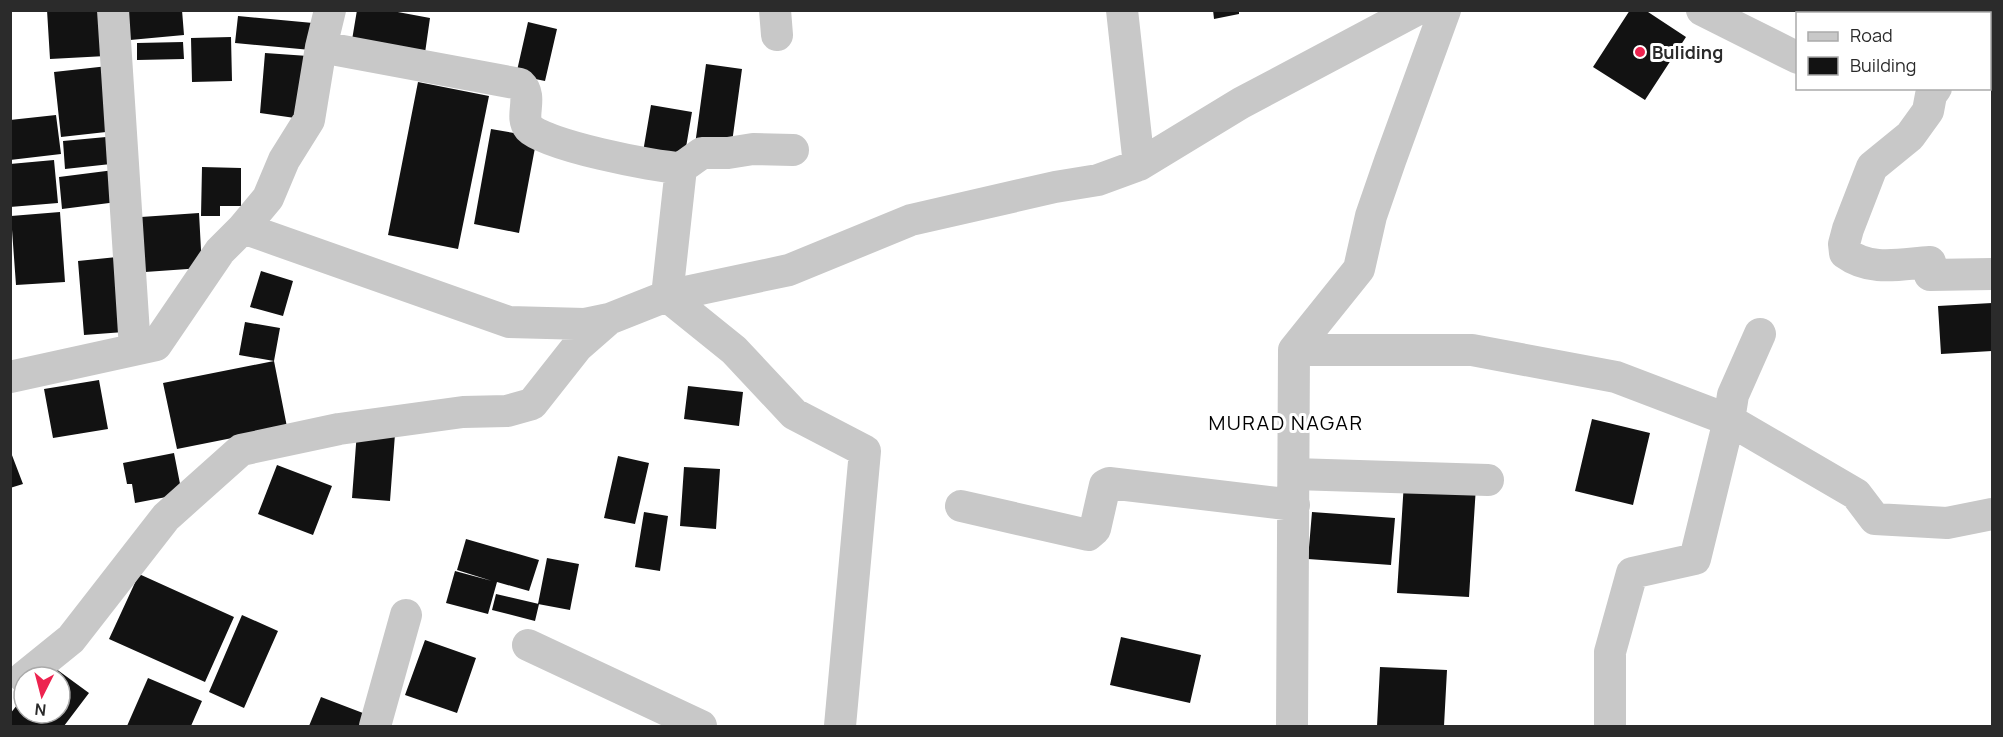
<svg xmlns="http://www.w3.org/2000/svg" width="2003" height="737" font-family="Manrope,sans-serif">
<style>
.building{fill:#121212}
.lines{fill:none;stroke-linecap:round;stroke-linejoin:round}
.minor{stroke:#c8c8c8;stroke-width:32}
.poi-dot{fill:#ed234f;stroke:#fff;stroke-width:2}
.labels{text-anchor:middle;dominant-baseline:central;stroke-width:6;stroke-linejoin:round;paint-order:stroke}
.poi-label{font-size:18px;font-weight:bold;fill:#2b2b2b;stroke:#fff;text-anchor:start}
.neighbourhood-label{font-size:20px;letter-spacing:1.5px;fill:#000;stroke:#fff}
</style>
<rect width="100%" height="100%" fill="#fff"/>
<path class="building" d="M47 10H104L106 56 50 59Z
M127 10H182L184 35 130 40Z
M357 10H387L430 18 425 53 352 40Z
M1213 10H1239V14L1214 19Z
M1630 10H1645L1686 37 1645 100 1593 67Z
M238 16 313 23 311 50 235 43Z
M528 22 557 29 545 81 516 75Z
M231 37 232 81 192 82 191 38Z
M183 42 184 59 137 60V43Z
M265 53 308 56 309 120 260 113Z
M706 64 742 69 731 150 695 145Z
M108 66 115 131 61 137 54 72Z
M418 82 489 96 458 249 388 235Z
M651 105 692 112 684 159 643 152Z
M56 115 61 154 10 160V120Z
M491 129 537 137 519 233 474 224Z
M117 136 120 163 65 169 63 141Z
M54 160 58 203 10 207V164Z
M202 167 241 168V206H220V216H201Z
M122 169 125 201 62 209 59 177Z
M60 212 65 282 16 285 11 216Z
M199 213 202 268 145 272 141 217Z
M117 257 124 332 84 335 78 261Z
M261 271 293 281 283 316 250 307Z
M1992 303V351L1941 354 1938 306Z
M245 322 280 328 274 361 239 355Z
M274 361 287 427 177 449 163 383Z
M99 380 108 429 53 438 44 389Z
M688 386 743 392 739 426 684 419Z
M1592 419 1650 433 1633 505 1575 491Z
M357 431 395 434 390 501 352 498Z
M10 450 23 484 10 488Z
M174 453 182 494 135 503 132 484H127L123 463Z
M618 456 649 463 635 524 604 518Z
M277 465 332 486 313 535 258 514Z
M684 467 720 469 716 529 680 526Z
M1404 482 1476 486 1469 597 1397 593Z
M644 512 668 516 660 571 635 567Z
M1312 512 1395 518 1391 565 1308 559Z
M466 539 539 560 529 591 497 582 488 614 446 603 455 571 492 581 457 570Z
M547 558 579 564 570 610 538 604Z
M139 574 234 617 205 682 109 639Z
M496 594 539 604 535 621 492 610Z
M242 615 278 631 244 708 209 692Z
M1121 637 1201 655 1190 703 1110 685Z
M425 640 476 658 457 713 405 695Z
M48 663 89 693 64 726H10V714L24 696V713H60V677H38Z
M1380 667 1447 670 1444 726H1377Z
M148 678 202 701 191 726H127Z
M321 697 376 718 373 726H309Z"/>
<g class="lines">
<path class="minor" d="M113 10 135 349
M775 10 777 35
M1122 10 1139 165
M1702 10 1798 58
M1957 10 1966 14
M1848 14 1849 10
M321 47 520 84C534 97 519 116 529 128 545 145 654 167 681 168L702 153H728L753 149 793 150
M1990 66 1992 60
M1936 88 1931 95 1928 111 1910 136 1872 167 1848 229 1844 244 1845 253C1871 272 1900 264 1930 262V275L1992 274
M681 168 667 296 734 350 794 414 865 451 840 726
M243 228 509 322 585 324 609 319 667 296 789 270 911 220 1055 187 1098 180 1139 165 1241 103 1416 10
M1294 350H1472L1616 377 1729 420 1856 494 1875 519 1947 523 1992 514
M10 377 156 345 220 251 243 228 268 198 284 160 309 120 321 47 330 10
M1294 474 1488 480
M961 506 1088 535 1095 529 1105 485 1109 483 1294 505
M528 645 701 726
M24 677 71 639 166 517 241 450 339 429 463 412 507 411 532 404 577 347 609 319
M375 726 406 615
M1292 726 1294 350 1359 269 1371 216 1390 161 1445 10
M1610 726V652L1632 573 1695 559 1729 420 1733 395 1760 334"/>
</g>
<circle class="poi-dot" cx="1640" cy="52" r="6"/>
<g class="labels">
<g class="poi-label">
<text x="1652" y="52">Buliding</text>
</g>
<g class="neighbourhood-label">
<text x="1286" y="422">MURAD NAGAR</text>
</g>
</g>
<rect width="2003" height="737" fill="none" stroke="#2b2b2b" stroke-width="24"/>
<rect x="1796" y="12" width="195" height="78" fill="#ffffff" stroke="#aaaaaa" stroke-width="1.5"/>
<rect x="1808" y="32" width="30" height="9" fill="#c8c8c8" stroke="#aaaaaa" stroke-width="1.5"/>
<text x="1850" y="42" font-size="18" fill="#2b2b2b">Road</text>
<rect x="1808" y="57" width="30" height="18" fill="#121212" stroke="#aaaaaa" stroke-width="1.5"/>
<text x="1850" y="72" font-size="18" fill="#2b2b2b">Building</text>
<g transform="translate(42 695) rotate(186)"><circle r="28" fill="#ffffff" stroke="#aaaaaa" stroke-width="1.5"/>
<path d="M0-4.5L10 22L0 15L-10 22Z" fill="#ed234f"/>
<text y="-9" font-size="16" font-weight="bold" text-anchor="middle" fill="#2b2b2b">N</text>
</g>
</svg>
